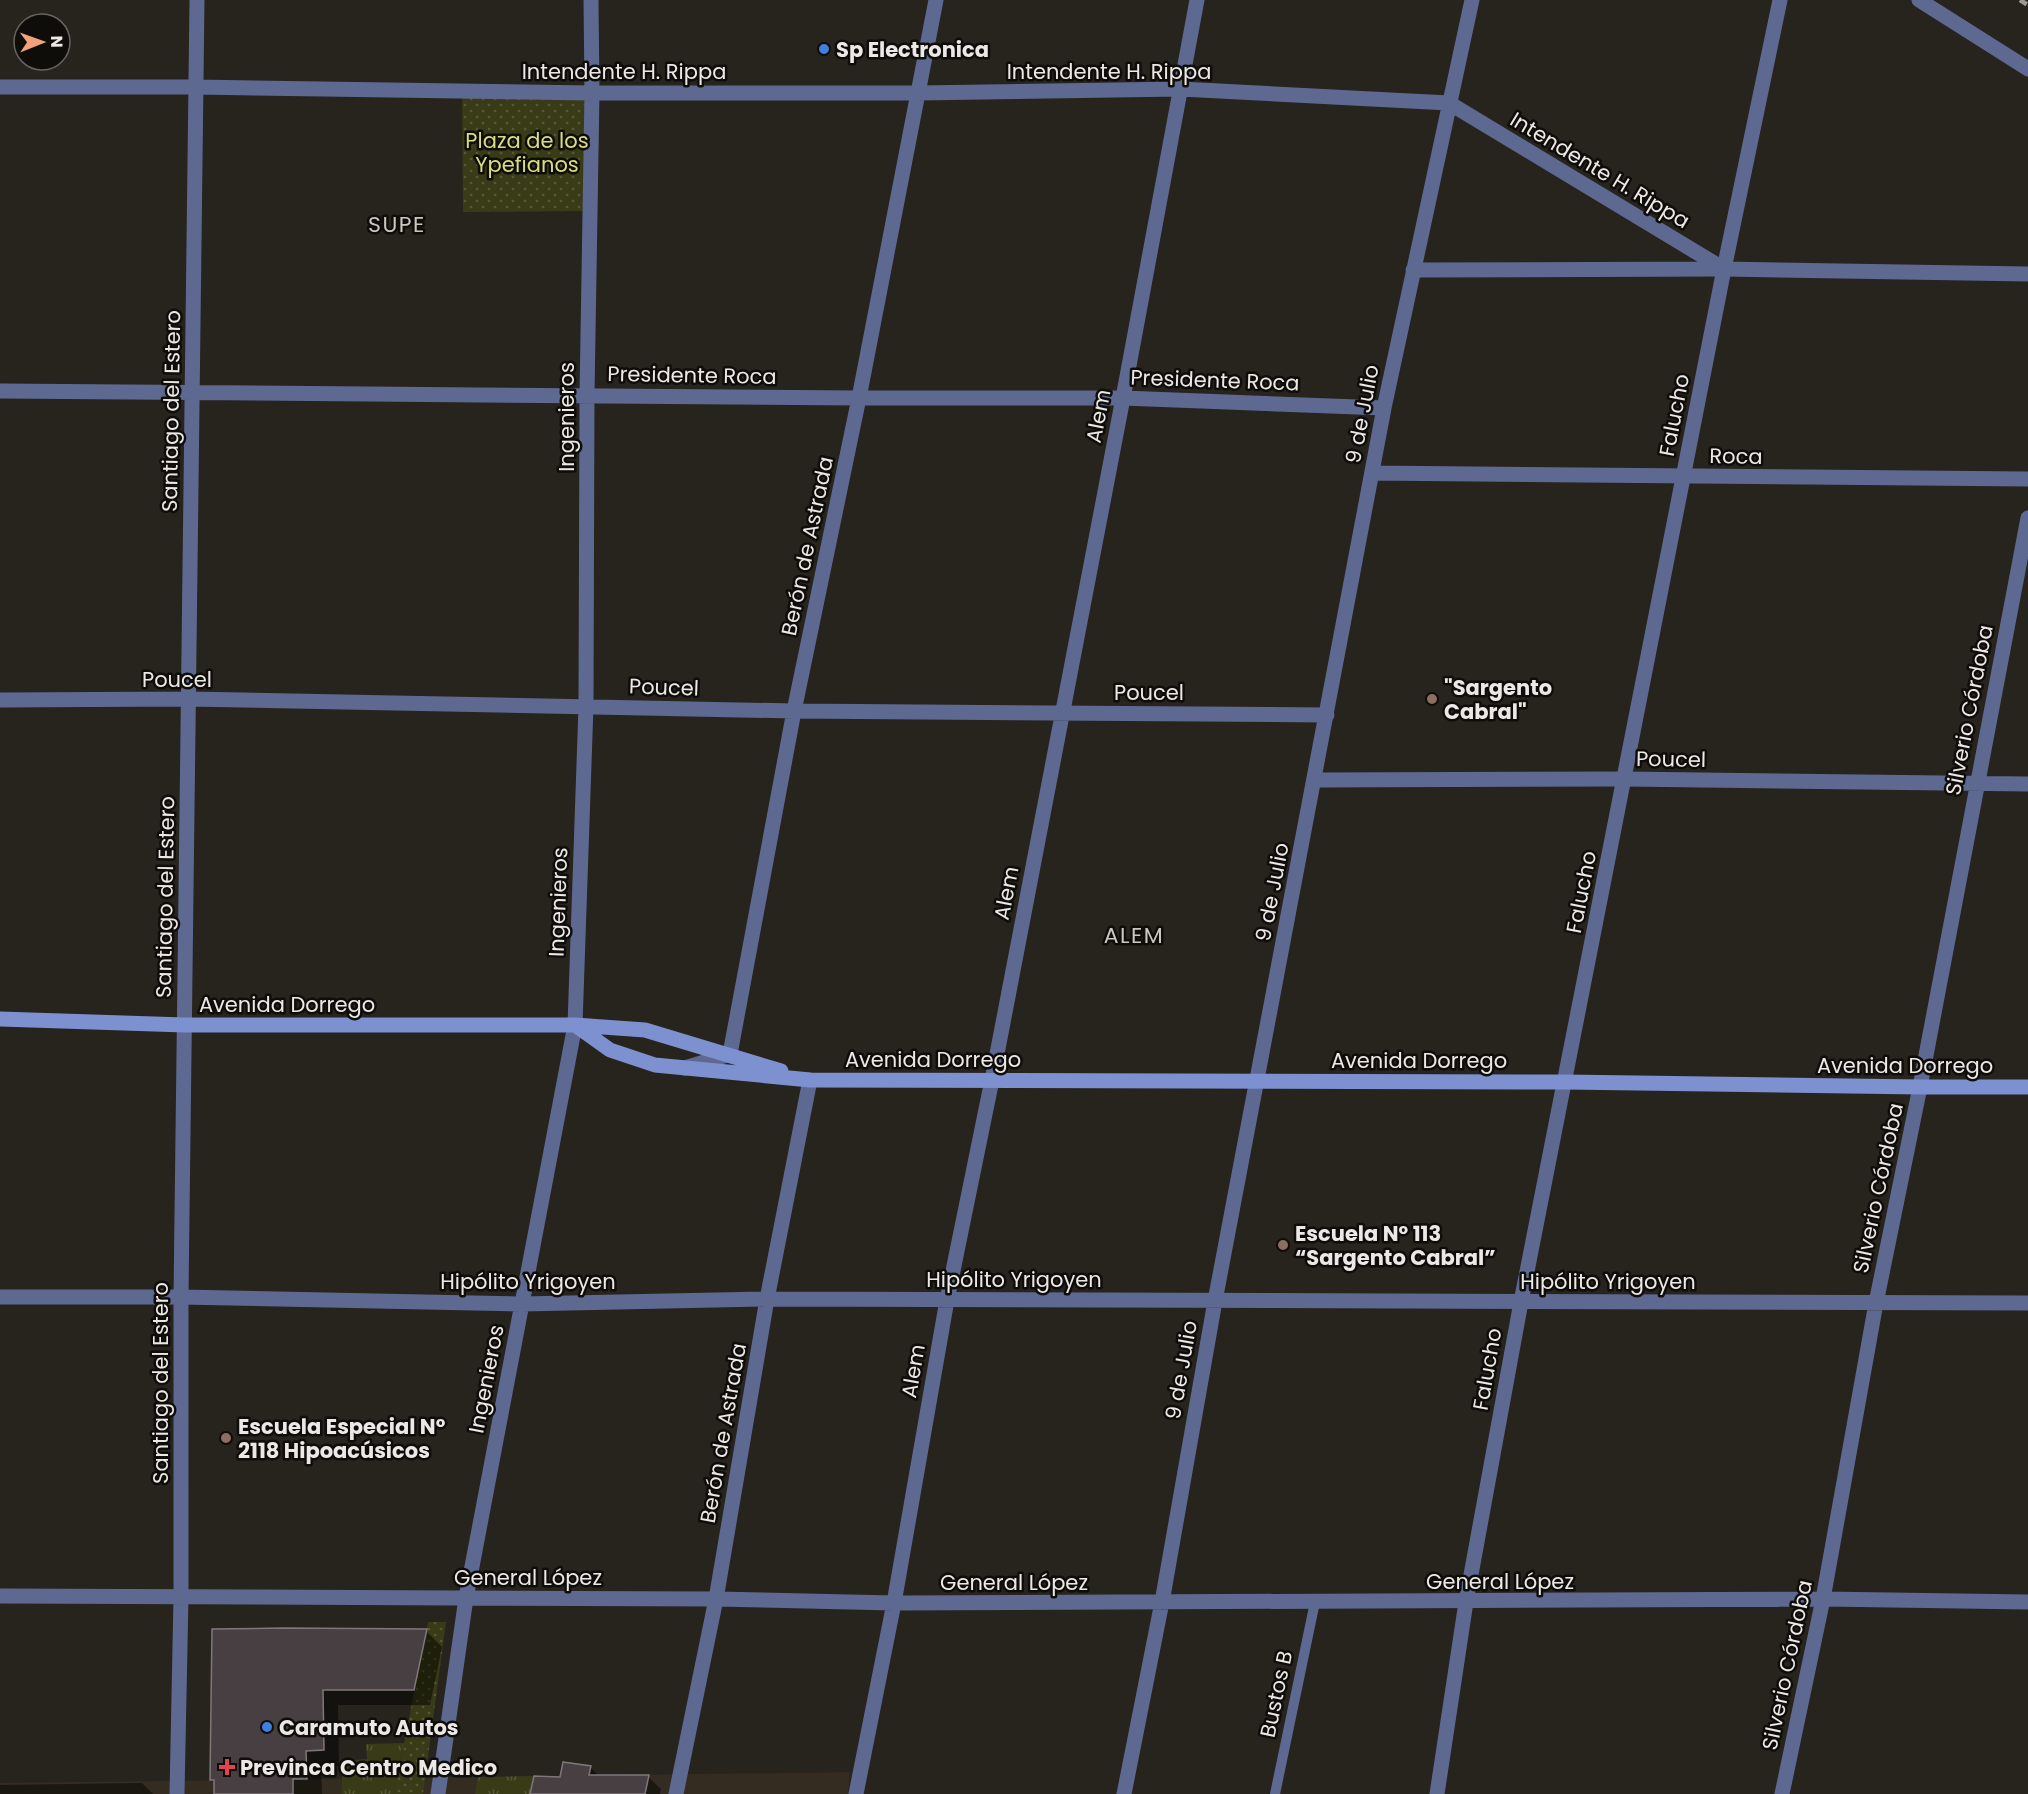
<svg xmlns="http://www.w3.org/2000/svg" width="2028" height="1794" font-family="Poppins,sans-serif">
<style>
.built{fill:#342b21}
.grass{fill:url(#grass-tufts)}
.park{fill:url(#park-dots)}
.shadow{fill:#0007}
.building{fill:#473f42;stroke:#80777b;stroke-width:1.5}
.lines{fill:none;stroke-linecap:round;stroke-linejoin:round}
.service{stroke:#5d6991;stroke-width:10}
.minor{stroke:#5d6991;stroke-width:15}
.tertiary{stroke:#5d6991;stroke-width:15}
.secondary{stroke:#7d90d0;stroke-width:15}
.rail{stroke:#9d9995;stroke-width:4.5;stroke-dasharray:8 8;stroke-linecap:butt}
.shop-dot{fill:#3f7fe0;stroke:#0f0d0a;stroke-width:2}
.education-dot{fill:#8d6e63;stroke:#0f0d0a;stroke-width:2}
.health-dot{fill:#e0444e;stroke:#0f0d0a;stroke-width:2}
.labels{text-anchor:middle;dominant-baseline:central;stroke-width:5;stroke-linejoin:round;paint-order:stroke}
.poi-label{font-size:21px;font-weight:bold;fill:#ece8e5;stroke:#0f0d0a;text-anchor:start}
.street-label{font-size:21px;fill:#ece8e5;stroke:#0f0d0a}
.park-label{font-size:21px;fill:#d9dc81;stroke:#0f0d0a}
.neighbourhood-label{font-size:22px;letter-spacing:1.5px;fill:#ccc6bf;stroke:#0f0d0a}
</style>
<defs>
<pattern id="grass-tufts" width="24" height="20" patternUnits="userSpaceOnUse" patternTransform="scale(1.5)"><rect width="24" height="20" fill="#393a16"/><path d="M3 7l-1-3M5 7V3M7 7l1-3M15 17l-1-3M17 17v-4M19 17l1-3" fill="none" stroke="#565638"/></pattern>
<pattern id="park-dots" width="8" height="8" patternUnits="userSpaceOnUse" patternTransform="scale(1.5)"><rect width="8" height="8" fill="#393a16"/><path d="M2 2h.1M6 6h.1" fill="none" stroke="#565638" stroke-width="1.8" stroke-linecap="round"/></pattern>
</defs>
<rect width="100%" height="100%" fill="#27231d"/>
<path class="built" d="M850 1772 848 1794H0V1783Z"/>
<path class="grass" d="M404 1743 394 1794H342V1761L367 1759 366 1744Z
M534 1776 530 1794H475L478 1777Z"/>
<path class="park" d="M462 91 592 93 590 211 463 212Z
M428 1622H446L423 1794H394Z"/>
<path class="shadow" d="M213 1631H426L442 1647 430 1705H338L339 1766H321L322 1794H215L216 1784 211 1780Z
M590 1767 599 1776 648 1777 661 1789 660 1794H532L561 1779Z
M142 1783 153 1794H0V1785Z"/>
<path class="building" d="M284 1628 427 1629 414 1690H323L324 1750 306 1751 307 1779H293V1794H214V1780H210L212 1629Z
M563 1762 591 1766 589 1775H649L645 1794H530L534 1776 560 1777Z"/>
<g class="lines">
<path class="service" d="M1275 1794 1315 1602"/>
<path class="minor" d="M1919 0 2028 69
M0 87H196L592 93H917L1181 89 1449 103 1724 269
M1413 270 1724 269 2028 274
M0 391 859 398H1123L1384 408
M1372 473 2028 479
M0 700 189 699 794 711 1327 715
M1314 780 1625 779 2028 784
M685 1068 730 1054 794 711 859 398 936 0
M0 1297H181L521 1304 767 1299 2028 1303
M0 1596 716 1599 894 1603 1823 1599 2028 1602
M177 1794 181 1597V1297L197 0
M438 1794 466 1598 575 1025 586 706 587 395 592 93 591 0
M676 1794 716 1599 767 1299 810 1080
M856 1794 894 1603 947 1300 992 1080 1123 398 1197 0
M1124 1794 1162 1602 1215 1301 1384 408 1472 0
M1782 1794 1823 1599 1876 1303 1920 1087 2028 518"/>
<path class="tertiary" d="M1437 1794 1466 1602 1521 1302 1724 269 1780 0"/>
<path class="secondary" d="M0 1019 185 1025H575L645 1030 781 1071
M575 1025 610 1050 655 1065 810 1080 1565 1082 1920 1087H2028"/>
<path class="rail" d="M2020 0 2028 5"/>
</g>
<g class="shop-dot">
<circle cx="824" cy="49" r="6"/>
<circle cx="267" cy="1727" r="6"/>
</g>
<g class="education-dot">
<circle cx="1432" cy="699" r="6"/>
<circle cx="1283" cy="1245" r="6"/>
<circle cx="226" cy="1438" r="6"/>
</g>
<path class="health-dot" d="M224 1758h6v6h6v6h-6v6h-6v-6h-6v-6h6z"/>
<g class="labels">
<g class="poi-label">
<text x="836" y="49">Sp Electronica</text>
<text x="1444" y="687">"Sargento<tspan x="1444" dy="24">Cabral"</tspan></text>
<text x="1295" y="1233">Escuela Nº 113<tspan x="1295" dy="24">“Sargento Cabral”</tspan></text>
<text x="238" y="1426">Escuela Especial Nº<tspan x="238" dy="24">2118 Hipoacúsicos</tspan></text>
<text x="279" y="1727">Caramuto Autos</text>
<text x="240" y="1767">Previnca Centro Medico</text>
</g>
<g class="street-label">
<text x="624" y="71">Intendente H. Rippa</text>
<text x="1109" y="71">Intendente H. Rippa</text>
<text transform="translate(1600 170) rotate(31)">Intendente H. Rippa</text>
<text transform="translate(692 375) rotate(1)">Presidente Roca</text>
<text transform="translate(1215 380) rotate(2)">Presidente Roca</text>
<text transform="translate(171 411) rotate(-89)">Santiago del Estero</text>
<text transform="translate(1362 414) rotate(-79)">9 de Julio</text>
<text transform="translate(1674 415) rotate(-79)">Falucho</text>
<text transform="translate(1098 416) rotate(-79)">Alem</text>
<text transform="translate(566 417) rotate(-90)">Ingenieros</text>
<text transform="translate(1736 456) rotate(1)">Roca</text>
<text transform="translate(807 546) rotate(-78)">Berón de Astrada</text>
<text x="177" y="679">Poucel</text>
<text transform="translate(664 687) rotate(2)">Poucel</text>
<text x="1149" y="692">Poucel</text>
<text transform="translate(1969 710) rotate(-79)">Silverio Córdoba</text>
<text transform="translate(1671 759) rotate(1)">Poucel</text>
<text transform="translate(1272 892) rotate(-79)">9 de Julio</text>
<text transform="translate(1581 892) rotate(-79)">Falucho</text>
<text transform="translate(1006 893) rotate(-79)">Alem</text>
<text transform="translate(165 897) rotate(-89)">Santiago del Estero</text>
<text transform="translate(558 902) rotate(-88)">Ingenieros</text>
<text x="287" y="1004">Avenida Dorrego</text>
<text x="933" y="1059">Avenida Dorrego</text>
<text x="1419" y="1060">Avenida Dorrego</text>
<text x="1905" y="1065">Avenida Dorrego</text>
<text transform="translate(1878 1188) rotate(-78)">Silverio Córdoba</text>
<text x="1014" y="1279">Hipólito Yrigoyen</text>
<text x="528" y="1281">Hipólito Yrigoyen</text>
<text x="1608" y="1281">Hipólito Yrigoyen</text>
<text transform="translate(1487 1369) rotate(-80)">Falucho</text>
<text transform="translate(1181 1370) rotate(-80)">9 de Julio</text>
<text transform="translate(913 1371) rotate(-80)">Alem</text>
<text transform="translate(486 1379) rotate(-79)">Ingenieros</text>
<text transform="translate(160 1383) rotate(-90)">Santiago del Estero</text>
<text transform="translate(723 1433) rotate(-80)">Berón de Astrada</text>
<text x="528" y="1577">General López</text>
<text x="1500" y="1581">General López</text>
<text x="1014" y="1582">General López</text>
<text transform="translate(1787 1665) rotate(-78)">Silverio Córdoba</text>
<text transform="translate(1276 1694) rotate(-78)">Bustos B</text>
</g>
<g class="park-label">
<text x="527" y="140">Plaza de los<tspan x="527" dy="24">Ypefianos</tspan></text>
</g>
<g class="neighbourhood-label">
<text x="397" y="224">SUPE</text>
<text x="1134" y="935">ALEM</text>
</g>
</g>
<g transform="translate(42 42) rotate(89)"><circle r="28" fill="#0f0d0a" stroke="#676562" stroke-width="1.5"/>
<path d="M0-4.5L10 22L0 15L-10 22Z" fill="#f1a27b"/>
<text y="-9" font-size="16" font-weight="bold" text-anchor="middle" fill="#ece8e5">N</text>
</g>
</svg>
